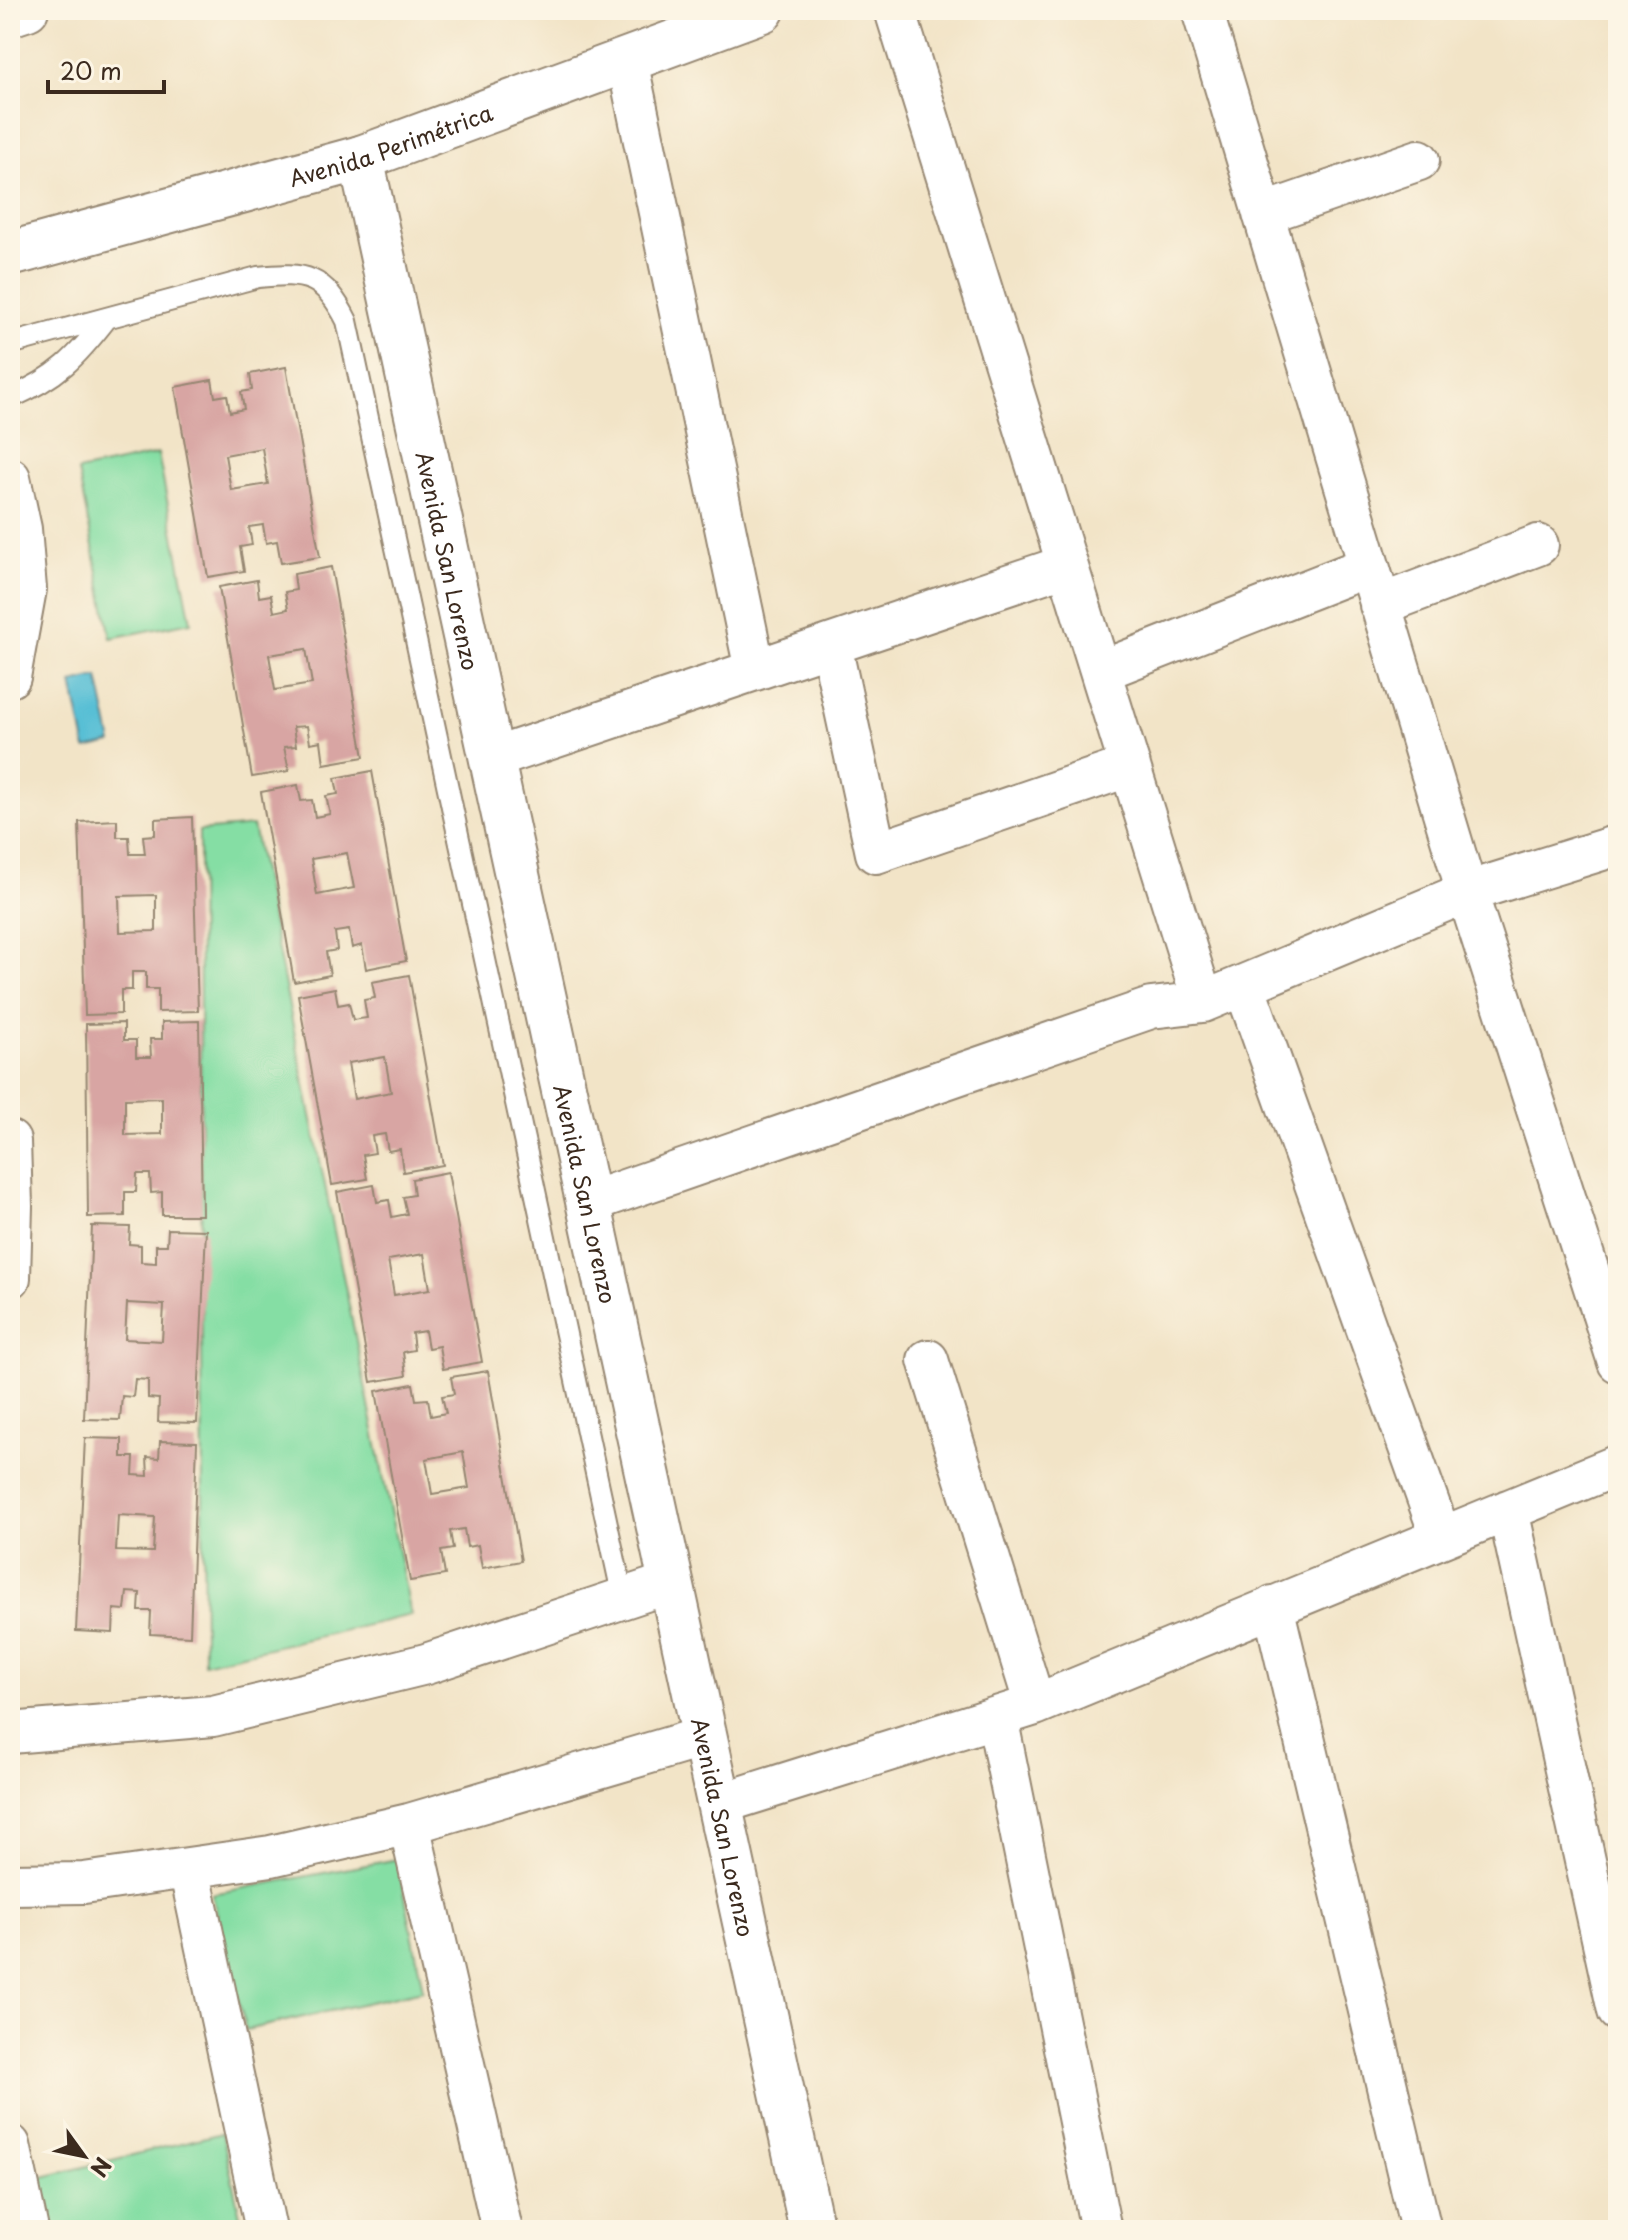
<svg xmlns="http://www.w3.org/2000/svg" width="1628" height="2240" font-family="'Playpen Sans',sans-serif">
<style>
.green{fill:#85dea4;stroke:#608461;stroke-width:2}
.water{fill:#58bfd5;stroke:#4a747a;stroke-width:2}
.building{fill:#d8a5a3;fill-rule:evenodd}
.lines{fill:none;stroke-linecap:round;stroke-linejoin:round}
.lane-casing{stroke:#968772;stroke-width:24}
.street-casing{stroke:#968772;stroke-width:44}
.secondary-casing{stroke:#968772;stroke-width:48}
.lane{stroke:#fff;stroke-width:20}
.street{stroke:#fff;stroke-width:40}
.secondary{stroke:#fff;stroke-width:44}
.labels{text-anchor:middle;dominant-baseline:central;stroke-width:7;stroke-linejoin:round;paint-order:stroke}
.street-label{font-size:22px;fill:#3b2a1e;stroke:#fcf5e5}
</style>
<rect width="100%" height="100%" fill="#fcf5e5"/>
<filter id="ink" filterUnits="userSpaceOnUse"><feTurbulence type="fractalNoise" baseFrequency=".0125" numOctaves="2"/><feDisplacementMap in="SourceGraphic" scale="16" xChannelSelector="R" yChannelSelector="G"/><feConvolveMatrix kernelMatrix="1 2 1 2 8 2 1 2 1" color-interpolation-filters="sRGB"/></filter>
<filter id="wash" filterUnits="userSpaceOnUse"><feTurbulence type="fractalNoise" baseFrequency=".006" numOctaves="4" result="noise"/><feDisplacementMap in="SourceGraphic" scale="32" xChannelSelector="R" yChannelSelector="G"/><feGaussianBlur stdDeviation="1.8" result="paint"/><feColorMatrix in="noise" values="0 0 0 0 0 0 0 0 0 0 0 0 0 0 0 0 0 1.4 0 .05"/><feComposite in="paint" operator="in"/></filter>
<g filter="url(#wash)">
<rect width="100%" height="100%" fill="#f2e4c7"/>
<path class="green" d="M158 454 191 622 111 638 78 471Z
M253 826 411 1615 204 1663 199 831Z
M398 1859 423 1990 246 2030 212 1894Z
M222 2133 243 2230H51L39 2178Z"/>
<path class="water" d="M98 677 112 743 86 749 72 683Z"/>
<g id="blocks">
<path class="building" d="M286 367 320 557 281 563 277 541 266 543 263 525 249 527 252 545 240 547 244 571 208 577 175 387 212 380 215 397 227 395 230 412 244 409 241 392 252 390 250 374ZM262 448 268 484 231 490 225 455Z
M331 567 364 757 324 764 321 741 310 743 307 726 293 727 296 746 284 747 289 771 252 777 219 587 257 580 259 597 271 595 274 612 288 609 285 592 296 590 294 574ZM306 649 312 684 275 690 269 655Z
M372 771 406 961 366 969 362 945 352 948 349 930 335 932 337 950 326 952 330 975 294 982 261 792 298 785 301 801 312 800 315 817 330 814 326 796 338 794 335 778ZM347 853 354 888 317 895 311 859Z
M192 817 198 1011 158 1012V989H146V972H132V990H121V1014L85 1015 79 822 117 820V837H129L130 854H145L143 836 155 835V819ZM156 895V931L120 932 119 896Z
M409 975 443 1165 403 1172 400 1149 388 1151 385 1134 372 1136 375 1153 363 1155 367 1179 332 1185 298 995 335 988 338 1005 349 1003 353 1020 367 1018 364 1000 375 998 372 982ZM385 1057 391 1092 354 1099 348 1063Z
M199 1021 202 1215H162V1192L151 1193 150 1174H137L136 1192H125V1216L88 1217 86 1024 124 1023V1040H136V1057H151L150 1039H162V1022ZM162 1098V1134L125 1135V1099Z
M448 1172 482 1362 443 1369 439 1346 428 1348 425 1331 412 1333 414 1350 403 1352 406 1376 371 1382 337 1192 374 1185 377 1202 389 1200 392 1217 407 1214 403 1197 414 1195 412 1179ZM424 1254 430 1289 394 1295 388 1260Z
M92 1226 130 1227 129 1244 141 1245V1262L156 1263V1245H167L168 1229 206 1230 197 1423 158 1422 159 1399 148 1398V1380L135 1379 133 1397 122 1396 120 1420 84 1419ZM127 1303 164 1305 162 1341 125 1339Z
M488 1371 521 1561 482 1568 478 1545 467 1547 464 1529 450 1531 453 1549 441 1551 445 1575 410 1581 376 1391 413 1384 416 1400 428 1399 431 1416 446 1413 442 1396 454 1394 451 1377ZM463 1452 469 1488 432 1494 426 1459Z
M85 1438 122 1439V1457H134L133 1475 148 1476 147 1457 159 1458 160 1441 197 1442 190 1636 150 1634 151 1611H139L140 1593 127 1592 125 1610 114 1609 113 1633 76 1631ZM118 1515 155 1517 153 1552 116 1551Z"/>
</g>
</g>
<g filter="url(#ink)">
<use href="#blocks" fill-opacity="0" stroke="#968772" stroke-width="2"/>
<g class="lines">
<g class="lane-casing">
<path id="lane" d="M10 344 258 277C306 272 324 275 347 321L623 1598
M10 398C58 377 76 358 107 318"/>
</g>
<g class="street-casing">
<path id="street" d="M895 10 1203 1002
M1202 10 1467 892 1618 1362
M10 16 28 10
M627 60 755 670
M1263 214 1419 160
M10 478 21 529 26 589 10 677
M1380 605 1538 545
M831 645 876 853 1130 766
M1101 671 1369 566
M491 759 1067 565
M1244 985 1441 1537
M10 1141 12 1206 10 1278
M587 1203 1151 1008 1203 1002 1467 892 1618 845
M928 1360 1035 1705
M1508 1510 1618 2011
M1273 1606 1421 2230
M997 1717 1101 2230
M10 1733 213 1716 426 1664 669 1583
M719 1804 1035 1705 1618 1465
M409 1824 502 2230
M189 1868 266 2230
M10 1884 84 1883 271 1856 409 1824 704 1737
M10 2145 28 2230"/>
</g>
<g class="secondary-casing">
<g id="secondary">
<path id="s1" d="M361 158 812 2230"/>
<path id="s2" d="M10 254 361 158 762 10"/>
</g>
</g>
<use href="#lane" class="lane"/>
<use href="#street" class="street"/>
<use href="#secondary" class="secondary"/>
</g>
</g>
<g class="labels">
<g class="street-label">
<text stroke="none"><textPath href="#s2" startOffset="396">Avenida Perimétrica</textPath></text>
<text stroke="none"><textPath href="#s1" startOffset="412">Avenida San Lorenzo</textPath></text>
<text stroke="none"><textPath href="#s1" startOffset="1060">Avenida San Lorenzo</textPath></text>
<text stroke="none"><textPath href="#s1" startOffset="1708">Avenida San Lorenzo</textPath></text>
</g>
</g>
<rect width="1628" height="2240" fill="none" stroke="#fcf5e5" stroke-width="40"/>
<g transform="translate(84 2156) rotate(123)" stroke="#fcf5e5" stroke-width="6" paint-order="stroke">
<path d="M0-6L14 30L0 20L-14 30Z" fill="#3b2a1e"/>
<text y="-12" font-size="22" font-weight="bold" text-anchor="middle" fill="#3b2a1e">N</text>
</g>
<path d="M48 80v12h116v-12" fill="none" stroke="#3b2a1e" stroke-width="4"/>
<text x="60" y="80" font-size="24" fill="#3b2a1e" stroke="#fcf5e5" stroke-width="6" paint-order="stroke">20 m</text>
</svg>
